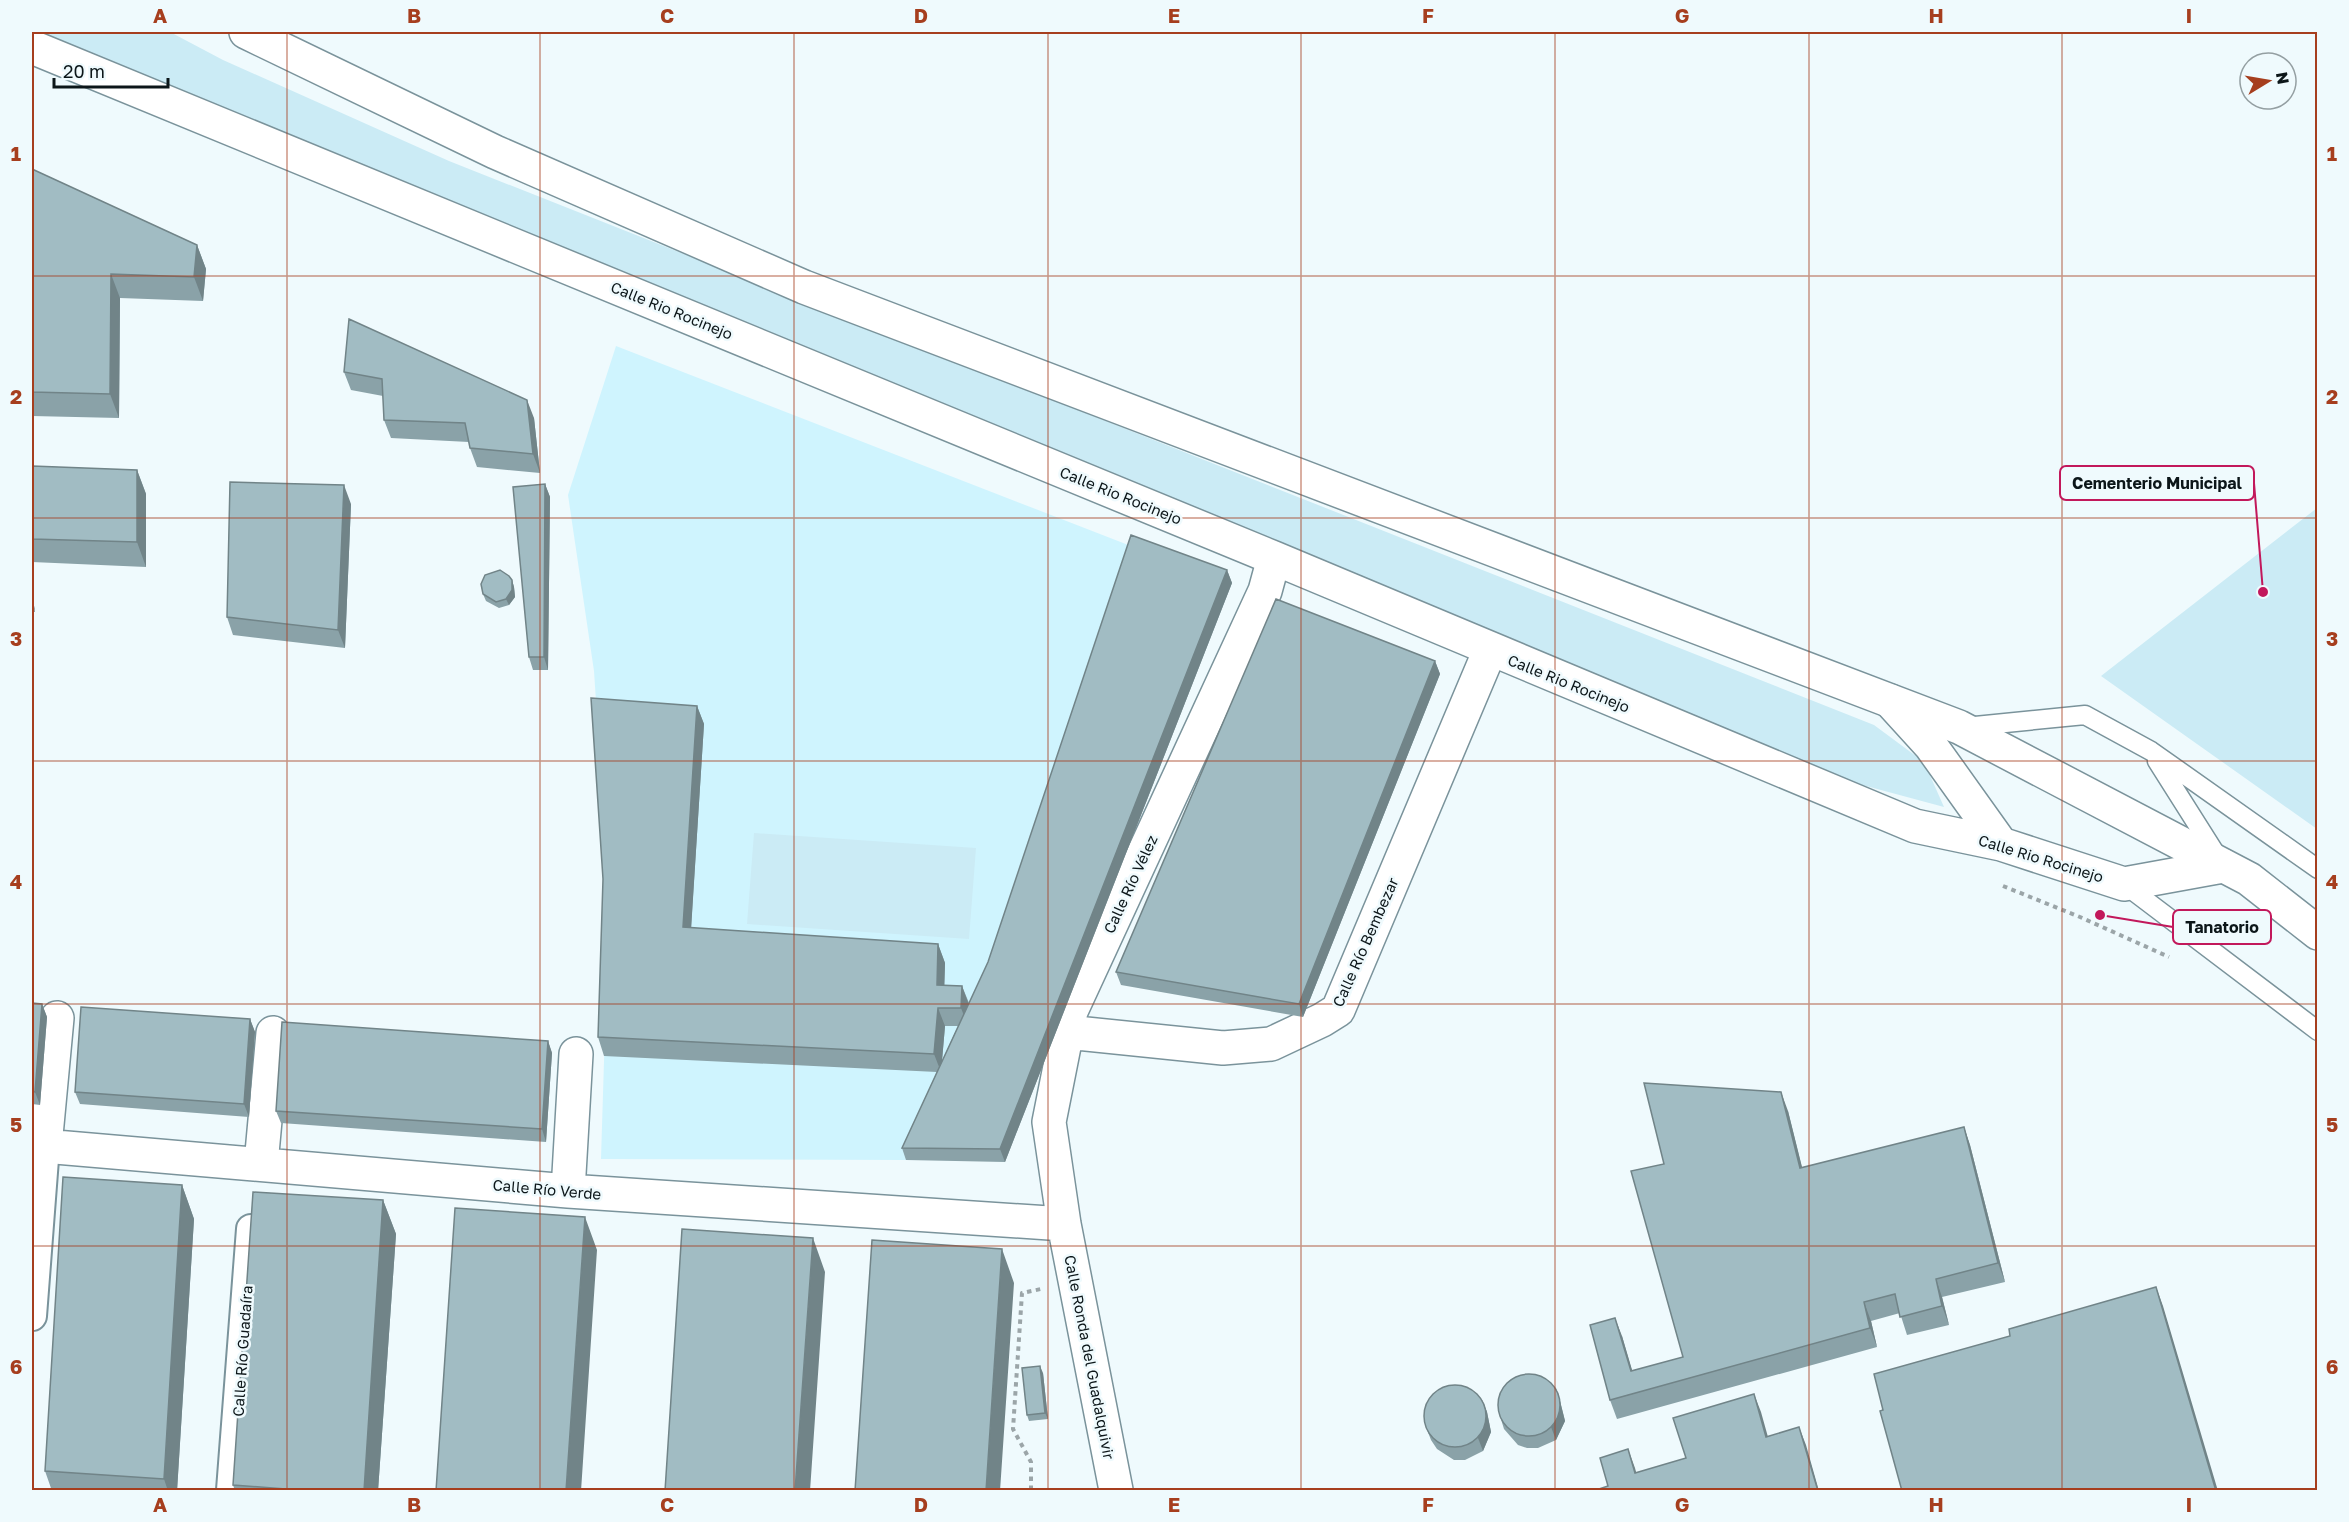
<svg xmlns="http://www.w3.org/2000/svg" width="2349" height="1522" font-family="'Golos Text',sans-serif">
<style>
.built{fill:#cff4fe}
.green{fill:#cbebf5}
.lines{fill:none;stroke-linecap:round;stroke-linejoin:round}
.service-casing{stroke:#7a939b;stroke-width:21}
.pedestrian-casing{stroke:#7a939b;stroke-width:32}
.minor-casing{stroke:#7a939b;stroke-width:36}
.tertiary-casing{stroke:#7a939b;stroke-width:36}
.path{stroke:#9ba5a8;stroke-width:4;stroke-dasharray:4.5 4.5;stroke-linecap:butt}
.service{stroke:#fff;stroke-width:18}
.pedestrian{stroke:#fff;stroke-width:28}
.minor{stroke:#fff;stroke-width:33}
.tertiary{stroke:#fff;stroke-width:33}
.wall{fill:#8aa2a8;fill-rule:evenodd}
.shaded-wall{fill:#718488}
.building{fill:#a1bcc3;stroke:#718488;stroke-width:1.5}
.grid{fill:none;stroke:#a63e1e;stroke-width:1.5;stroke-opacity:0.55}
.labels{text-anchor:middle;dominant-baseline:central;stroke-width:5;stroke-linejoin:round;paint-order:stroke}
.street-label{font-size:15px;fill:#0c1619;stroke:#effafd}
.leader{fill:none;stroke:#c2185b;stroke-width:2}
.callout-dot{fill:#c2185b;stroke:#effafd;stroke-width:2}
.callout{fill:#effafd;stroke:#c2185b;stroke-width:2}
.callout-label{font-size:16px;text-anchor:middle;font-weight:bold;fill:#0c1619}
.neatline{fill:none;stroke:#a63e1e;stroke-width:2}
.grid-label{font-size:20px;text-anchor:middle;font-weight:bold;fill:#a63e1e}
</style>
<rect width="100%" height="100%" fill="#effafd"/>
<path class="built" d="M616 346 1136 548 992 975 906 1160 601 1159 609 898 594 671 568 495Z"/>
<path class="green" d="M32 32H170L223 60 449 161 1874 725 1924 762 1944 807 1855 783 202 106Z
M2317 508V829L2101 676Z
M754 833 976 848 969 939 747 924Z"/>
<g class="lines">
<g class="service-casing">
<path id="service" d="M1965 727 2085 715 2151 751 2318 869
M2157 761 2219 859
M2124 884 2318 1031"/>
</g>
<g class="pedestrian-casing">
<path id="pedestrian" d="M32 1316 45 1146
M231 1490 251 1229"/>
</g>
<g class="minor-casing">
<path id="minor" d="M32 47 1274 558 1915 826 2001 844 2124 884 2223 866
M1890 701 1931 746 2001 844
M1067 1032 1223 1048 1271 1044 1322 1020 1338 1010 1490 650
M32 1145 568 1191 1064 1224
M45 1146 57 1018
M261 1164 273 1033
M568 1191 576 1054
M1116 1490 1064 1224 1049 1122 1071 1011 1265 591 1274 558"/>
</g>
<g class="tertiary-casing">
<path id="tertiary" d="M246 32 495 152 804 287 1959 727 2249 879 2318 933"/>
</g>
<path class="path" d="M2003 886 2080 917 2169 957
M1031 1490V1462L1013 1429 1022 1293 1041 1289"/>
<use href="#service" class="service"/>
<use href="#pedestrian" class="pedestrian"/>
<use href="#minor" class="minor"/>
<use href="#tertiary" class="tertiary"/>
</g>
<path class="wall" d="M32 169 197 245 206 269 203 301 120 298 119 418 32 416Z
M349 319 534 418 540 473 477 467 470 448 469 442 391 438 384 420 383 396 351 390 344 372Z
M32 466 137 470 146 494V567L32 562Z
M545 484 550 497 548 670H533L529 657Z
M351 504 345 648 233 635 227 617Z
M1227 570 1232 583 1005 1162 906 1160 902 1148 937 1072 604 1056 598 1037 697 706 704 724 691 928 938 944 945 963 944 985 962 986 969 1003ZM945 1026H958L942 1061Z
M512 580 514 587 515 597 509 605 499 608 486 601 483 594Z
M32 593 35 612H32Z
M1435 661 1440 674 1303 1017 1121 985 1116 972Z
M32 1003 42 1004 47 1017 40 1105 32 1104Z
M250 1019 255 1032 249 1117 80 1104 75 1092Z
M548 1041 552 1053 546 1142 281 1123 276 1111Z
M1788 1111 1802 1168 1964 1127 1970 1145 2005 1282 1942 1297 1949 1325 1907 1335 1900 1313 1871 1321 1877 1347 1617 1419 1610 1400 1622 1336 1632 1371 1683 1357 1664 1164Z
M182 1185 194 1219 177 1491H52L45 1471Z
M383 1200 396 1234 378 1491H235L233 1485Z
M1043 1373 1048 1419 1029 1421 1027 1415Z
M1482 1400 1487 1412 1491 1432 1483 1451 1465 1460H1454L1437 1449 1431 1440 1426 1427Z
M1560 1401 1565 1421 1556 1440 1538 1448H1527L1518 1445 1504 1429 1500 1416Z"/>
<path class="shaded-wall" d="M197 245 206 269 203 301 194 277Z
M111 274 120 298 119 418 110 394Z
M527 400 534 418 540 473 533 454Z
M137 470 146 494V567L137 542Z
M545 484 550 497 548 670 544 657Z
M344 485 351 504 345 648 338 630Z
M1227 570 1232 583 1005 1162 1000 1149Z
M512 580 514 587 515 597 509 605 506 599Z
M32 593 35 612 32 602Z
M1435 661 1440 674 1303 1017 1299 1004Z
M697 706 704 724 690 946 683 927Z
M938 944 945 963 944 1003 937 985Z
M962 986 969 1005 968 1026 961 1008Z
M42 1004 47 1017 40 1105 35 1092Z
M938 1008 945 1026 941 1072 934 1054Z
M250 1019 255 1032 249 1117 244 1104Z
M548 1041 552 1053 546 1142 542 1129Z
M1781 1092 1788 1111 1807 1187 1800 1168Z
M1964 1127 1970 1145 2005 1282 1998 1263Z
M182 1185 194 1219 177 1491H168L164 1479Z
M383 1200 396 1234 378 1491H364Z
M585 1217 597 1250 581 1491H566Z
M813 1238 825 1272 810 1491H795Z
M1002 1249 1014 1283 1000 1491H986Z
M1936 1279 1942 1297 1949 1325 1942 1306Z
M2156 1287 2163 1306 2218 1491H2216Z
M1864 1302 1871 1321 1877 1347 1870 1328Z
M1615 1318 1622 1336 1638 1390 1631 1371Z
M1040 1366 1043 1373 1048 1419 1045 1413Z
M1556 1388 1560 1401 1565 1421 1556 1440 1551 1427Z
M1754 1394 1761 1412 1773 1455 1766 1437Z
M1482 1400 1487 1412 1491 1432 1483 1451 1478 1438Z
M1799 1427 1806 1445 1819 1491H1818Z
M1628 1449 1635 1468 1641 1491 1635 1473Z"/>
<path class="building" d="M32 169 197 245 194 277 111 274 110 394 32 392Z
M349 319 527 400 533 454 470 448 465 423 384 420 382 379 344 372Z
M32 466 137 470V542L32 539Z
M230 482 344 485 338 630 227 617Z
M545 484 544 657H529L513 487Z
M1131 535 1227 570 1000 1149 902 1148 988 962Z
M500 570 509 576 512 580V590L506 599 496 602 483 594 481 584 485 575Z
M1276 599 1435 661 1299 1004 1116 972Z
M591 698 697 706 683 927 938 944 937 985 962 986 961 1008H938L934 1054 598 1037 603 879Z
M32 1003 42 1004 35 1092 32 1091Z
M81 1007 250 1019 244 1104 75 1092Z
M282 1022 548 1041 542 1129 276 1111Z
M1644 1083 1781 1092 1800 1168 1964 1127 1998 1263 1936 1279 1942 1306 1900 1317 1895 1294 1864 1302 1870 1328 1610 1400 1590 1325 1615 1318 1631 1371 1683 1357 1631 1171 1664 1164Z
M63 1177 182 1185 164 1479 45 1471Z
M253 1192 383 1200 364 1491H311L233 1485Z
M455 1208 585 1217 566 1491H436Z
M682 1229 813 1238 795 1491H665Z
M872 1240 1002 1249 986 1491H855Z
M2156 1287 2216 1491H1902L1880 1411 1883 1410 1874 1374 2010 1336 2009 1329Z
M1040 1366 1045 1413 1027 1415 1022 1368Z
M1498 1405a31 31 0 1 1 62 0a31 31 0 1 1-62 0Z
M1424 1416a31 31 0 1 1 62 0a31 31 0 1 1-62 0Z
M1754 1394 1766 1437 1799 1427 1818 1491H1593L1608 1486 1600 1458 1628 1449 1635 1473 1686 1458 1673 1418Z"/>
<path class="grid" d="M287 32V1490M540 32V1490M794 32V1490M1048 32V1490M1301 32V1490M1555 32V1490M1809 32V1490M2062 32V1490M32 276H2318M32 518H2318M32 761H2318M32 1004H2318M32 1246H2318"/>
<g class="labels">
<g class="street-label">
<text transform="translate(672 310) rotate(22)">Calle Rio Rocinejo</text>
<text transform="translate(1121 495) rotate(22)">Calle Rio Rocinejo</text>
<text transform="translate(1569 683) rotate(22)">Calle Rio Rocinejo</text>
<text transform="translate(2041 858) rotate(17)">Calle Rio Rocinejo</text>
<text transform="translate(1130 884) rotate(-65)">Calle Río Vélez</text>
<text transform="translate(1365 942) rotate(-66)">Calle Río Bembezar</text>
<text transform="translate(547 1189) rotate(5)">Calle Río Verde</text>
<text transform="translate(242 1351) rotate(-86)">Calle Río Guadaíra</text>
<text transform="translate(1090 1357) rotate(79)">Calle Ronda del Guadalquivir</text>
</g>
</g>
<path class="leader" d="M2263 592L2254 483M2100 915L2173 927"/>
<g class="callout-dot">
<circle cx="2263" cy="592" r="6"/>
<circle cx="2100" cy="915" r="6"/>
</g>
<g class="callout">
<rect x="2060" y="466" width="194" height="34" rx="6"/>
<rect x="2173" y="910" width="98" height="34" rx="6"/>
</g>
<g class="callout-label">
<text x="2157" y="489">Cementerio Municipal</text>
<text x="2222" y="933">Tanatorio</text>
</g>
<rect width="2349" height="1522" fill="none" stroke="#effafd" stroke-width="66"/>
<g transform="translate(2268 81) rotate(79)"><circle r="28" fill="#effafd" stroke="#949fa2" stroke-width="1.5"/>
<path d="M0-4.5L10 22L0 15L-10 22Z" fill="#a63e1e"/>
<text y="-9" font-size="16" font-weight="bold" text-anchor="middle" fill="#0c1619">N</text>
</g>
<path d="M54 78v9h114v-9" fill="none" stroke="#0c1619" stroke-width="3"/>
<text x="63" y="78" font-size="18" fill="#0c1619" stroke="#effafd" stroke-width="4.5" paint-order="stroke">20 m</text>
<rect x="33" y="33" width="2283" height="1456" class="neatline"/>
<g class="grid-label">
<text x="160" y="23">A</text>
<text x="414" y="23">B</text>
<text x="667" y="23">C</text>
<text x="921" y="23">D</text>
<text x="1174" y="23">E</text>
<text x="1428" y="23">F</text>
<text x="1682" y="23">G</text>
<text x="1936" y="23">H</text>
<text x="2189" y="23">I</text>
<text x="16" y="161">1</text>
<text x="2332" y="161">1</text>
<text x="16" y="404">2</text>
<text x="2332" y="404">2</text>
<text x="16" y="646">3</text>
<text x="2332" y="646">3</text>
<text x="16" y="889">4</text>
<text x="2332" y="889">4</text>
<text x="16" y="1132">5</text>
<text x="2332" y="1132">5</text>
<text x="16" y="1374">6</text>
<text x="2332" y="1374">6</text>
<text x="160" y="1512">A</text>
<text x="414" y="1512">B</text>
<text x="667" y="1512">C</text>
<text x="921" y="1512">D</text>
<text x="1174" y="1512">E</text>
<text x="1428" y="1512">F</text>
<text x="1682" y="1512">G</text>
<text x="1936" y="1512">H</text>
<text x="2189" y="1512">I</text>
</g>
</svg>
